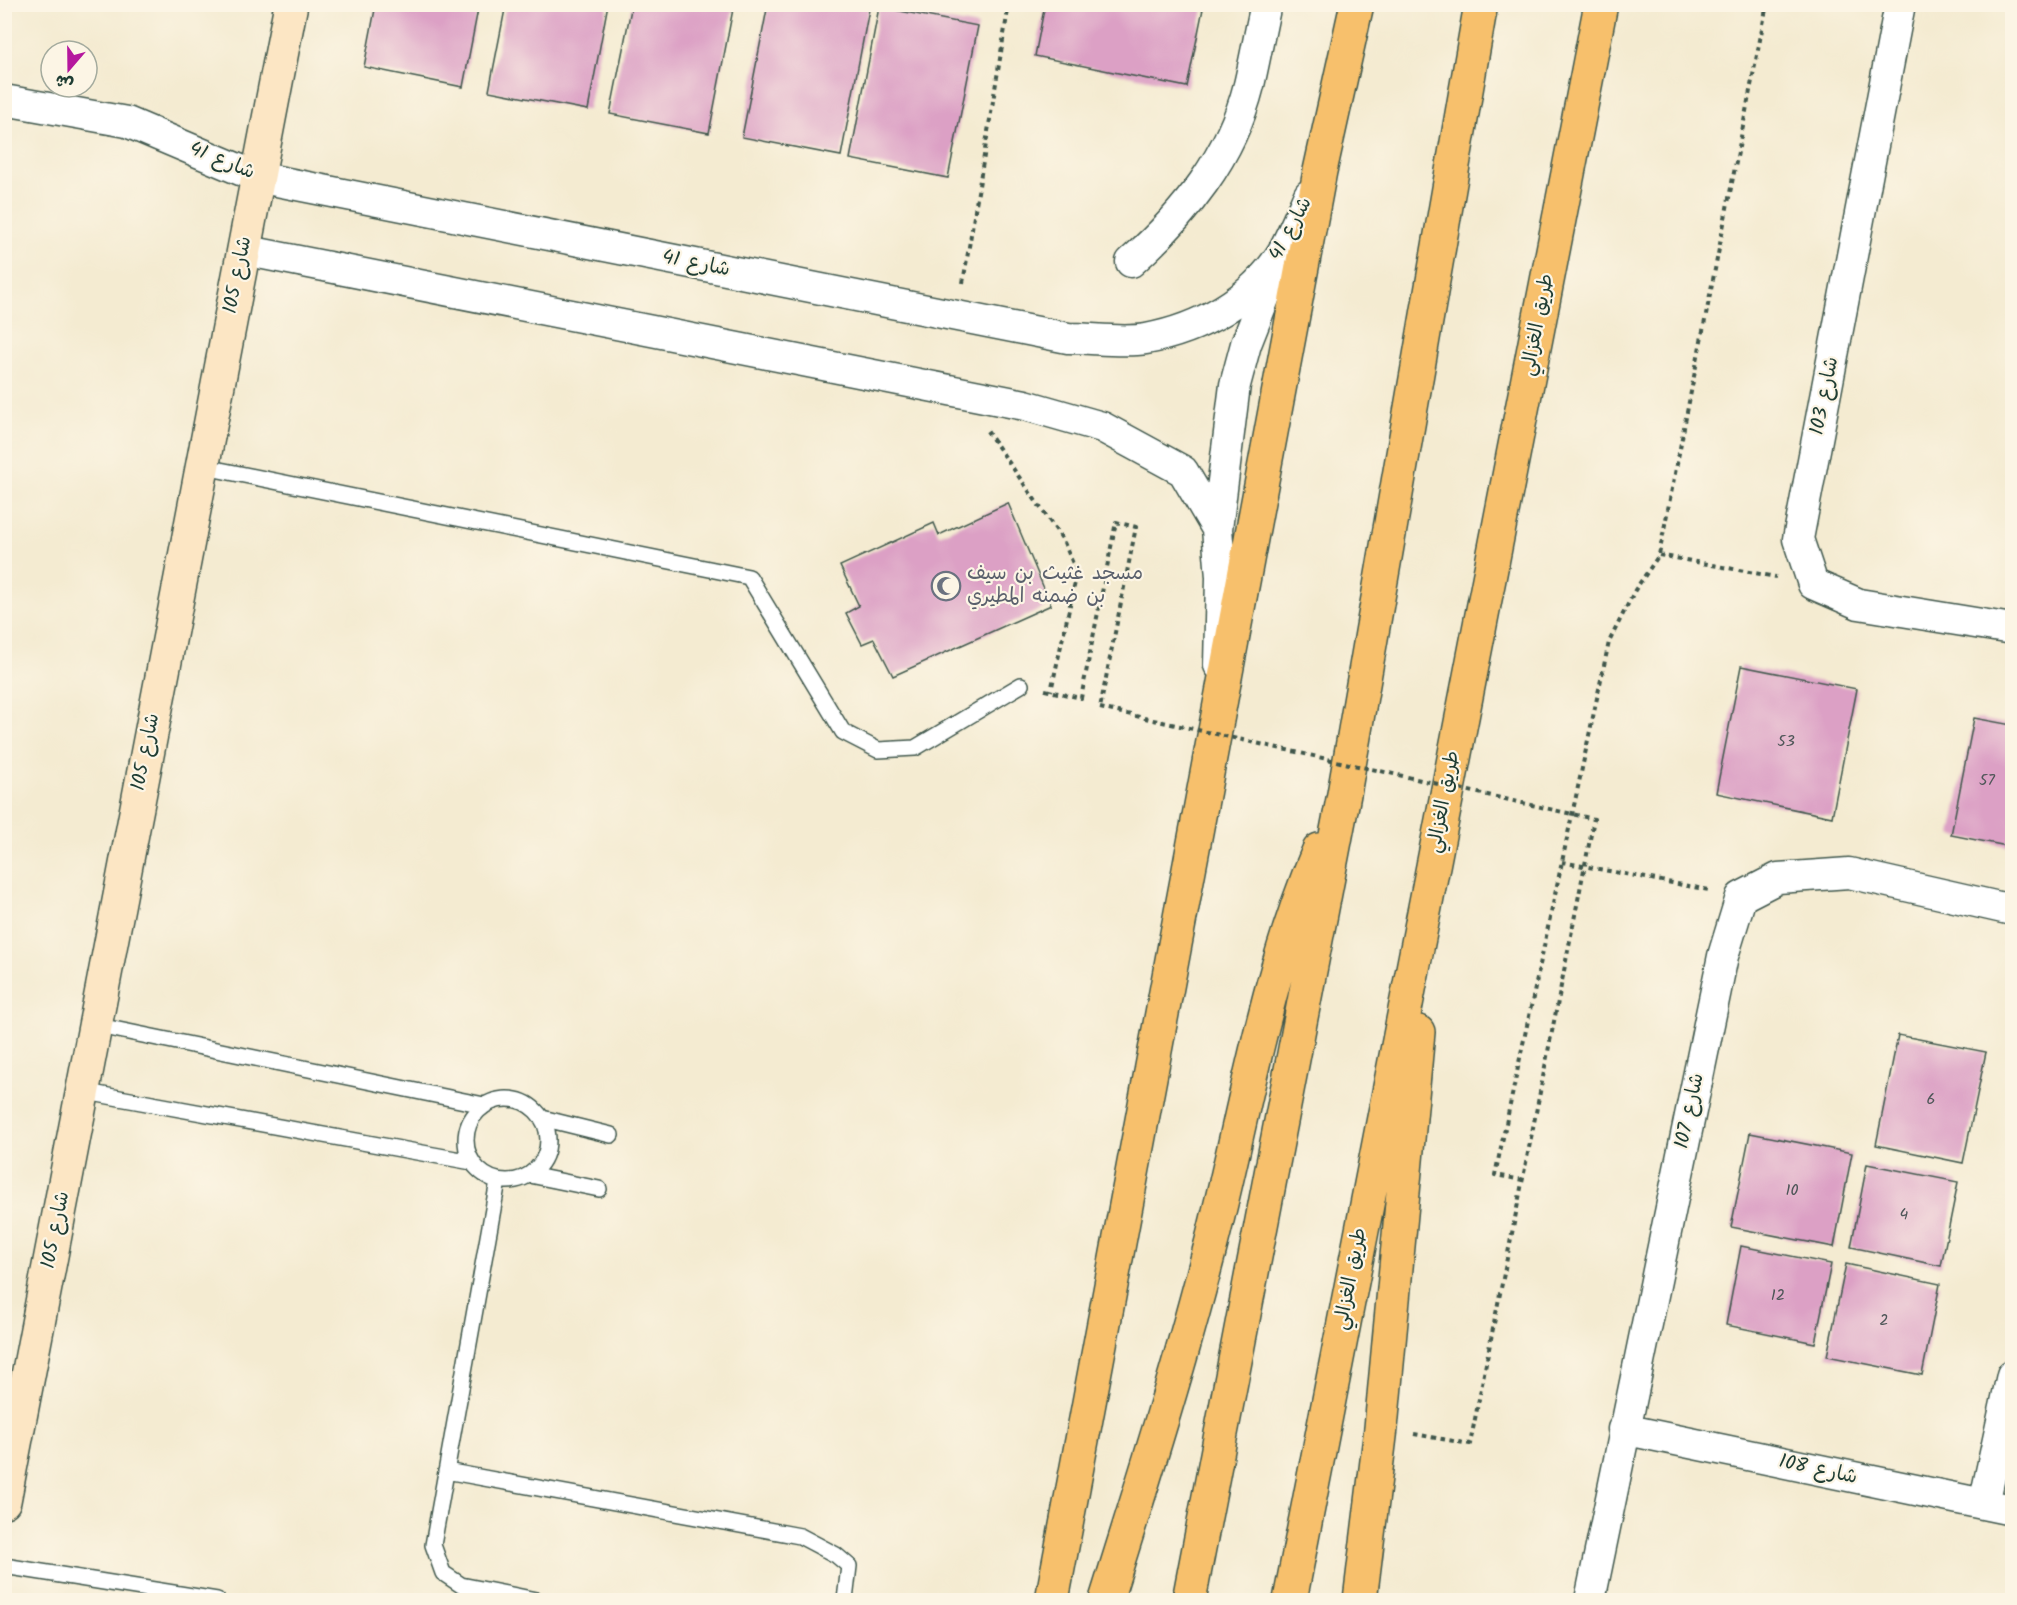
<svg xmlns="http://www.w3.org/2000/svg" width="2017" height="1605" font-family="Kalam,'Playpen Sans Arabic',sans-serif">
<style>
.building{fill:#dca0c5}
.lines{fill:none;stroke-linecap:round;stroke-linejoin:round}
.lane-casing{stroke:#3f574c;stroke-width:18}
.street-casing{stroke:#3f574c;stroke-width:33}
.secondary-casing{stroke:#3f574c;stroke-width:36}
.primary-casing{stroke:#3f574c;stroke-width:36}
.highway-casing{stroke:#3f574c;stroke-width:36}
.path{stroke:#3f574c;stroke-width:4;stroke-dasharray:4.5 4.5;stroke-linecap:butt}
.lane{stroke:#fff;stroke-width:15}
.street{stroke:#fff;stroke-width:30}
.secondary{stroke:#fce6c4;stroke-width:33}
.primary{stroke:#f7c06c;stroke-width:33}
.highway{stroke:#f7c06c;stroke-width:33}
.path-bridge{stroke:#3f574c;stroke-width:4;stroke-dasharray:4.5 4.5;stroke-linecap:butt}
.labels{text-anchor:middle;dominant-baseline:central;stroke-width:4.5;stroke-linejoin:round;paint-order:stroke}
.number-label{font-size:16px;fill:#4e5658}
.street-label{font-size:20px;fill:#1f3d34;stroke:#fcf5e5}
.worship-label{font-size:20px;fill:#5b616d;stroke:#fcf5e5;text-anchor:start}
</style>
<rect width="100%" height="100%" fill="#fcf5e5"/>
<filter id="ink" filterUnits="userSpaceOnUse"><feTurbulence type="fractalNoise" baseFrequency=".0167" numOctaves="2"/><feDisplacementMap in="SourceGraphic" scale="12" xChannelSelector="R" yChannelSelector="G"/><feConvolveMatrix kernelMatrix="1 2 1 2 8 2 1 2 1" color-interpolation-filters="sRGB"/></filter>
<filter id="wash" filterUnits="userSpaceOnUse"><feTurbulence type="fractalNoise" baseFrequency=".008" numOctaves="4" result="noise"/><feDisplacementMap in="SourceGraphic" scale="24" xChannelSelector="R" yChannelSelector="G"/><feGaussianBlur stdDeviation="1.35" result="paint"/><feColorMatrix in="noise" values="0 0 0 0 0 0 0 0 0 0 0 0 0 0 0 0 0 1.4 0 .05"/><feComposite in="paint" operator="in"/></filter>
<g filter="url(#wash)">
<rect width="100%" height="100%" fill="#f4ebd1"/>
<g id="blocks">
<path class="building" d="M376 4H479L463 87 364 67Z
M506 4H608L588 110 489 91Z
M632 4H734L709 133 610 114Z
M768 4H870L841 156 742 137Z
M1045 4H1204L1187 87 1035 56Z
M879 7 978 26 948 178 850 159Z
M1008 503 1051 605 893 676 874 639 862 644 846 613 859 606 840 566 934 523 939 535Z
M1741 666 1857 689 1832 817 1716 793Z
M1974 718 2012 725V847L1951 835Z
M1898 1035 1986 1052 1963 1163 1876 1145Z
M1750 1133 1852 1153 1834 1247 1731 1227Z
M1867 1164 1958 1182 1941 1266 1851 1247Z
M1741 1246 1831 1264 1815 1343 1726 1325Z
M1846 1264 1940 1284 1922 1375 1827 1356Z"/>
</g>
</g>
<g filter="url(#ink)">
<use href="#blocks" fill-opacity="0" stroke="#3f574c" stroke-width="1.5"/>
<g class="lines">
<g class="lane-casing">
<path id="lane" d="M200 466 749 577 843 732 878 750 915 748 1021 685
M94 1025 484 1105
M81 1091 472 1162
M466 1140a41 41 0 1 1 82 0a41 41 0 1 1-82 0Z
M542 1118 611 1135
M530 1175 599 1189
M498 1181 433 1545 443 1573 461 1585 536 1600
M446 1471 800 1536 836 1555 849 1566 845 1600
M4 1566 217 1600"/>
</g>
<g class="street-casing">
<path id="street" d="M1900 4 1798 539 1813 584 1859 604 2012 629
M4 100 127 122 257 177 1068 338C1093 338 1122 343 1146 339 1200 329 1253 300 1282 253 1292 235 1300 215 1309 195
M243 250 1025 405 1102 427 1183 471 1217 529 1221 577 1219 665
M1131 262C1185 214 1231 157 1249 85 1255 59 1260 31 1266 4
M1217 529 1235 385 1246 344 1274 273
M1623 1429 2012 1510
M1984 1504 2012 1375
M1590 1600 1723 956 1741 897 1778 878 1849 873 2012 910"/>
</g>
<g class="secondary-casing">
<path id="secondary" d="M4 1501 291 4"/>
</g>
<g class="primary-casing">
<path id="primary" d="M1052 1600 1320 171 1357 4"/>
</g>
<g class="highway-casing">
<path id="highway" d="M1106 1600C1142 1485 1179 1369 1209 1252 1244 1118 1264 979 1319 850
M1189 1600 1344 794 1481 4
M1290 1600 1601 4
M1360 1600 1381 1428 1418 1032"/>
</g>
<path class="path" d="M963 283 1009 4
M987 431 1063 540 1077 573 1051 691
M1659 555 1776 577
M1045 690 1081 698 1116 522 1136 527 1100 708
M1562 862 1709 890
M1523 1180 1495 1175 1609 642 1635 590 1659 555 1767 4
M1414 1434 1470 1444 1525 1168"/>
<use href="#lane" class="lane"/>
<use href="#street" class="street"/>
<use href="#secondary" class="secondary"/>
<use href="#primary" class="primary"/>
<use href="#highway" class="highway"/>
<path class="path-bridge" d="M1100 708 1594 819 1525 1168"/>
</g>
</g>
<defs>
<g id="mosque-ring" transform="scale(1.5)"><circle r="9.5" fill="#fcf5e5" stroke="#6b7280" stroke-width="1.5"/><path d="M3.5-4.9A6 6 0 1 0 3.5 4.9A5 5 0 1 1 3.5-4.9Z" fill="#6b7280"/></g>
</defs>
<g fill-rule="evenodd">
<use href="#mosque-ring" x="946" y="586"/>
</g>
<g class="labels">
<g class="number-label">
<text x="1786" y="741">53</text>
<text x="1987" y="780">57</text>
<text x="1931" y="1099">6</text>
<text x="1792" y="1190">10</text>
<text x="1904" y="1214">4</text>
<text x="1778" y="1295">12</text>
<text x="1884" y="1320">2</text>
</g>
<g class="street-label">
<text transform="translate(222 161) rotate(22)">شارع 41</text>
<text transform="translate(1291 229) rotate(-62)">شارع 41</text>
<text transform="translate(696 264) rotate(11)">شارع 41</text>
<text transform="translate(238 275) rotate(-79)">شارع 105</text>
<text transform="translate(1538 325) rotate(-79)">طريق الغزالي</text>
<text transform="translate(1825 396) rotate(-79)">شارع 103</text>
<text transform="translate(146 752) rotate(-79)">شارع 105</text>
<text transform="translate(1444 802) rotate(-79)">طريق الغزالي</text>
<text transform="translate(1690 1111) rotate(-78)">شارع 107</text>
<text transform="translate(56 1230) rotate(-79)">شارع 105</text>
<text transform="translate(1351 1279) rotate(-79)">طريق الغزالي</text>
<text transform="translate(1818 1470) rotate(12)">شارع 108</text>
</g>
<g class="worship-label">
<text x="967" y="574">مسجد غثيث بن سيف<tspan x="967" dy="23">بن ضمنه المطيري</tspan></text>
</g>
</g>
<rect width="2017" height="1605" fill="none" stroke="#fcf5e5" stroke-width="24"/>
<g transform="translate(69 69) rotate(200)"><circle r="28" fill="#fcf5e5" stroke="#a4ab9e" stroke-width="1.5"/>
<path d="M0-4.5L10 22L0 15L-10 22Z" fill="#b5179e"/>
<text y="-9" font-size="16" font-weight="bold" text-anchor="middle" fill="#1f3d34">ش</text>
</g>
</svg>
